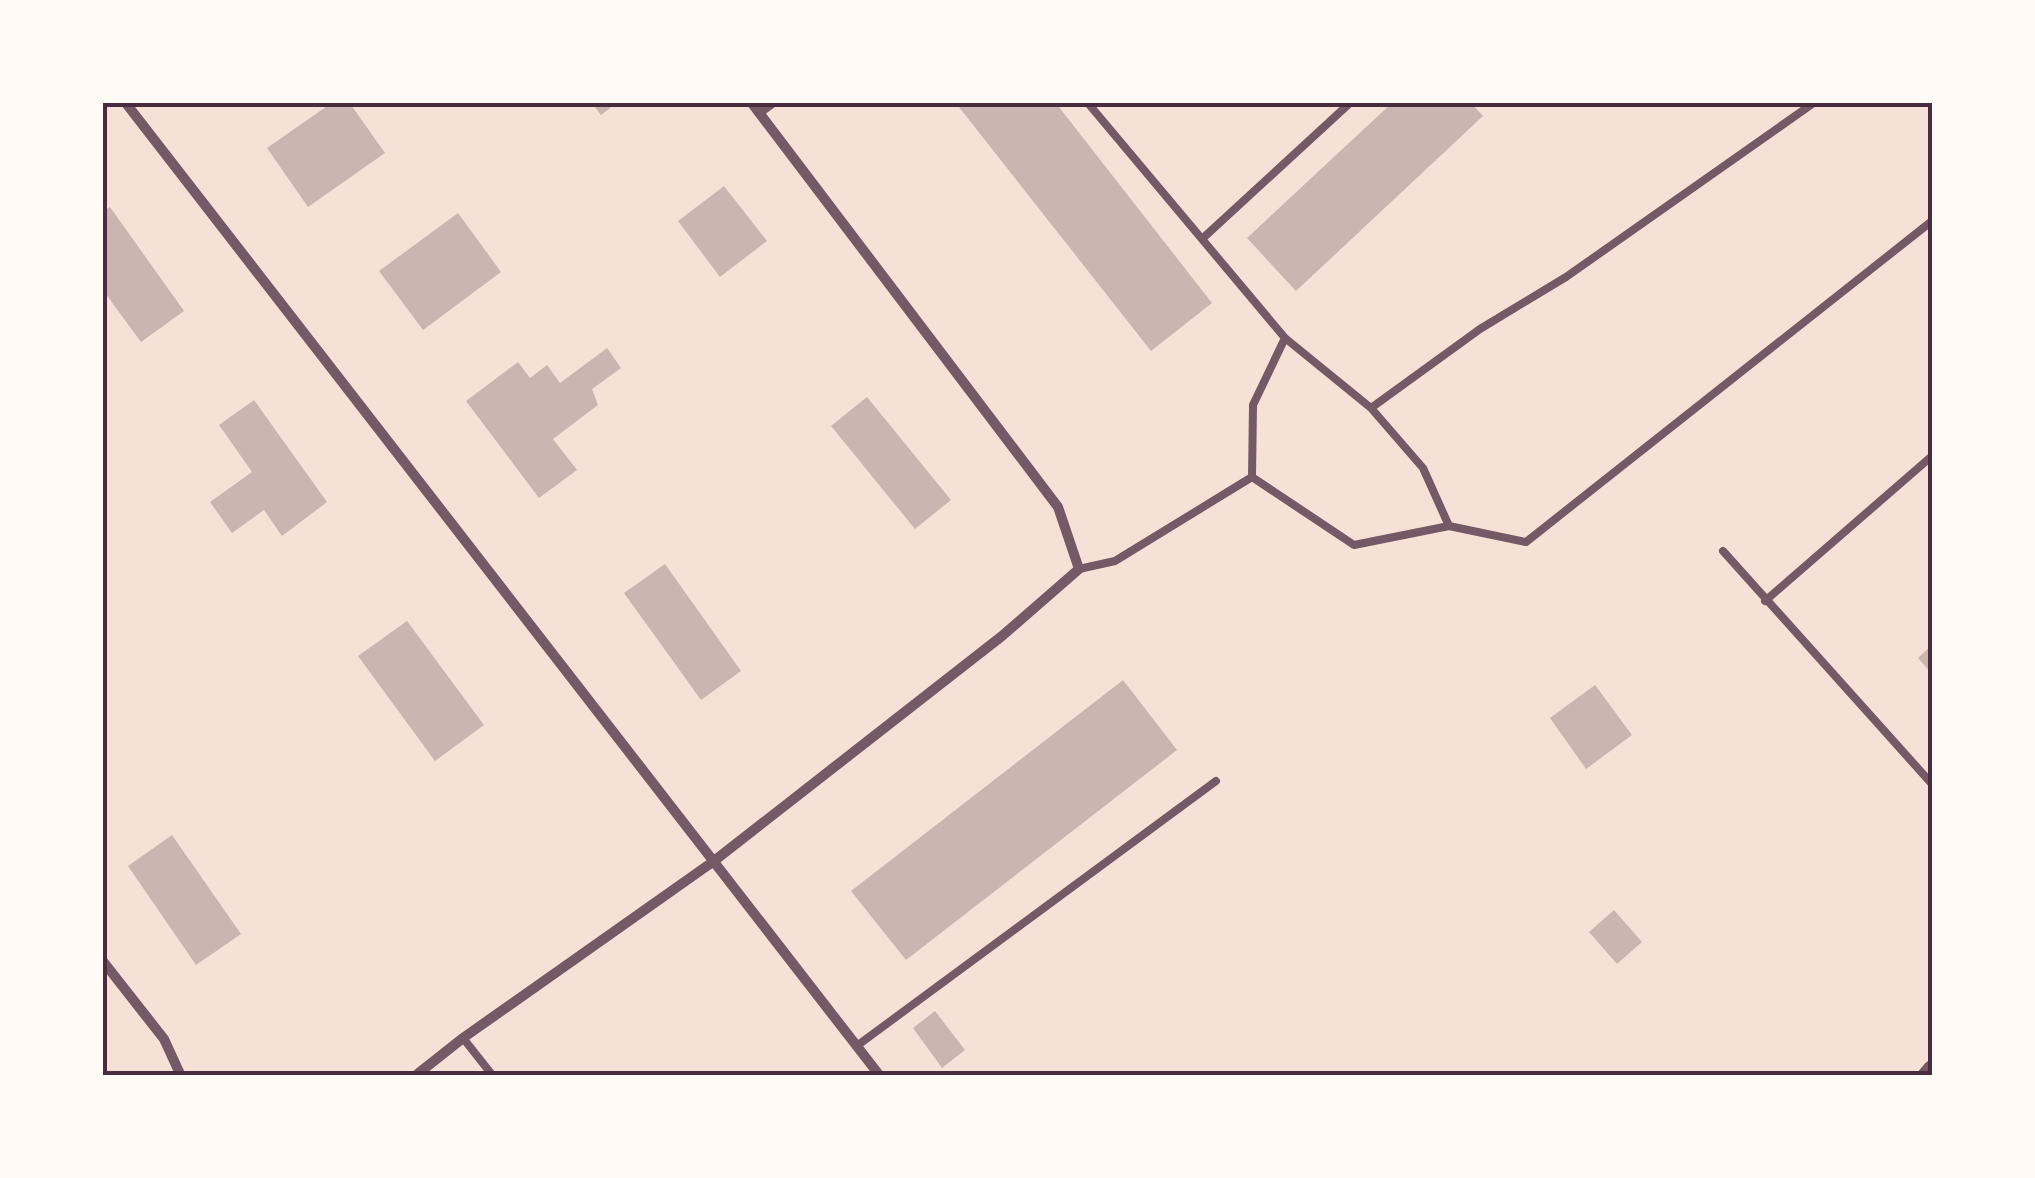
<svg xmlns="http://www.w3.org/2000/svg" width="2035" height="1178" font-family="Barlow,sans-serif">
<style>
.building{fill:#ccb4b1}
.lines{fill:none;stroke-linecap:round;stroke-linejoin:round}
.service{stroke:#755966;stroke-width:8}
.minor{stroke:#755966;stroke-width:10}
.tertiary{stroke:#755966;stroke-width:18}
.neatline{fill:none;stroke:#4a2c40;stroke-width:4}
</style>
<rect width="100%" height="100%" fill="#f7e1d7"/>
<path class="building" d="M333 102H349L385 153 308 207 267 148Z
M591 102H618L601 115Z
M955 102H1055L1212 303 1151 351Z
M1393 102H1470L1483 116 1296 291 1247 238Z
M724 186 767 241 720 277 678 221Z
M110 207 184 311 141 342 102 289V212Z
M458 213 501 272 423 330 379 271Z
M607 348 621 368 592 389 598 405 553 439 577 470 539 498 466 401 518 362 530 378 547 365 560 383Z
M867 397 951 500 915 529 831 426Z
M254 400 327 502 282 536 264 510 232 533 210 502 252 472 219 425Z
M665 564 741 671 701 700 624 593Z
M407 621 484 725 435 761 358 656Z
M1932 645V674L1918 658Z
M1123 680 1177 750 906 960 851 891Z
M1595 685 1632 735 1586 769 1550 718Z
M172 835 241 934 196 965 128 866Z
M1614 910 1642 942 1617 964 1589 932Z
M935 1011 965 1050 942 1068 913 1028Z"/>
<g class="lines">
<path class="service" d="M1087 102 1285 338 1371 408 1423 468 1449 526
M760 113 775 102
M1202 239 1351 102
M1371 408 1480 329 1566 277 1815 102
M1252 477 1253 405 1285 338
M1723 551 1932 784
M1079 569 1115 561 1252 477 1354 545 1449 526 1526 542 1932 221
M1765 601 1932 456
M463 1038 493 1076
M858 1045 1216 781"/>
<path class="minor" d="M125 102 880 1076
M102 960 164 1039 181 1076
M415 1076 463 1038 714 861 1002 636 1079 569 1058 507 751 102"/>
<path class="tertiary" d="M1926 1076 1932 1069"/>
</g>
<rect width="2035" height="1178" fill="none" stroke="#fffaf5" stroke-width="210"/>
<rect x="105" y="105" width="1825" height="968" class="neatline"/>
</svg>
